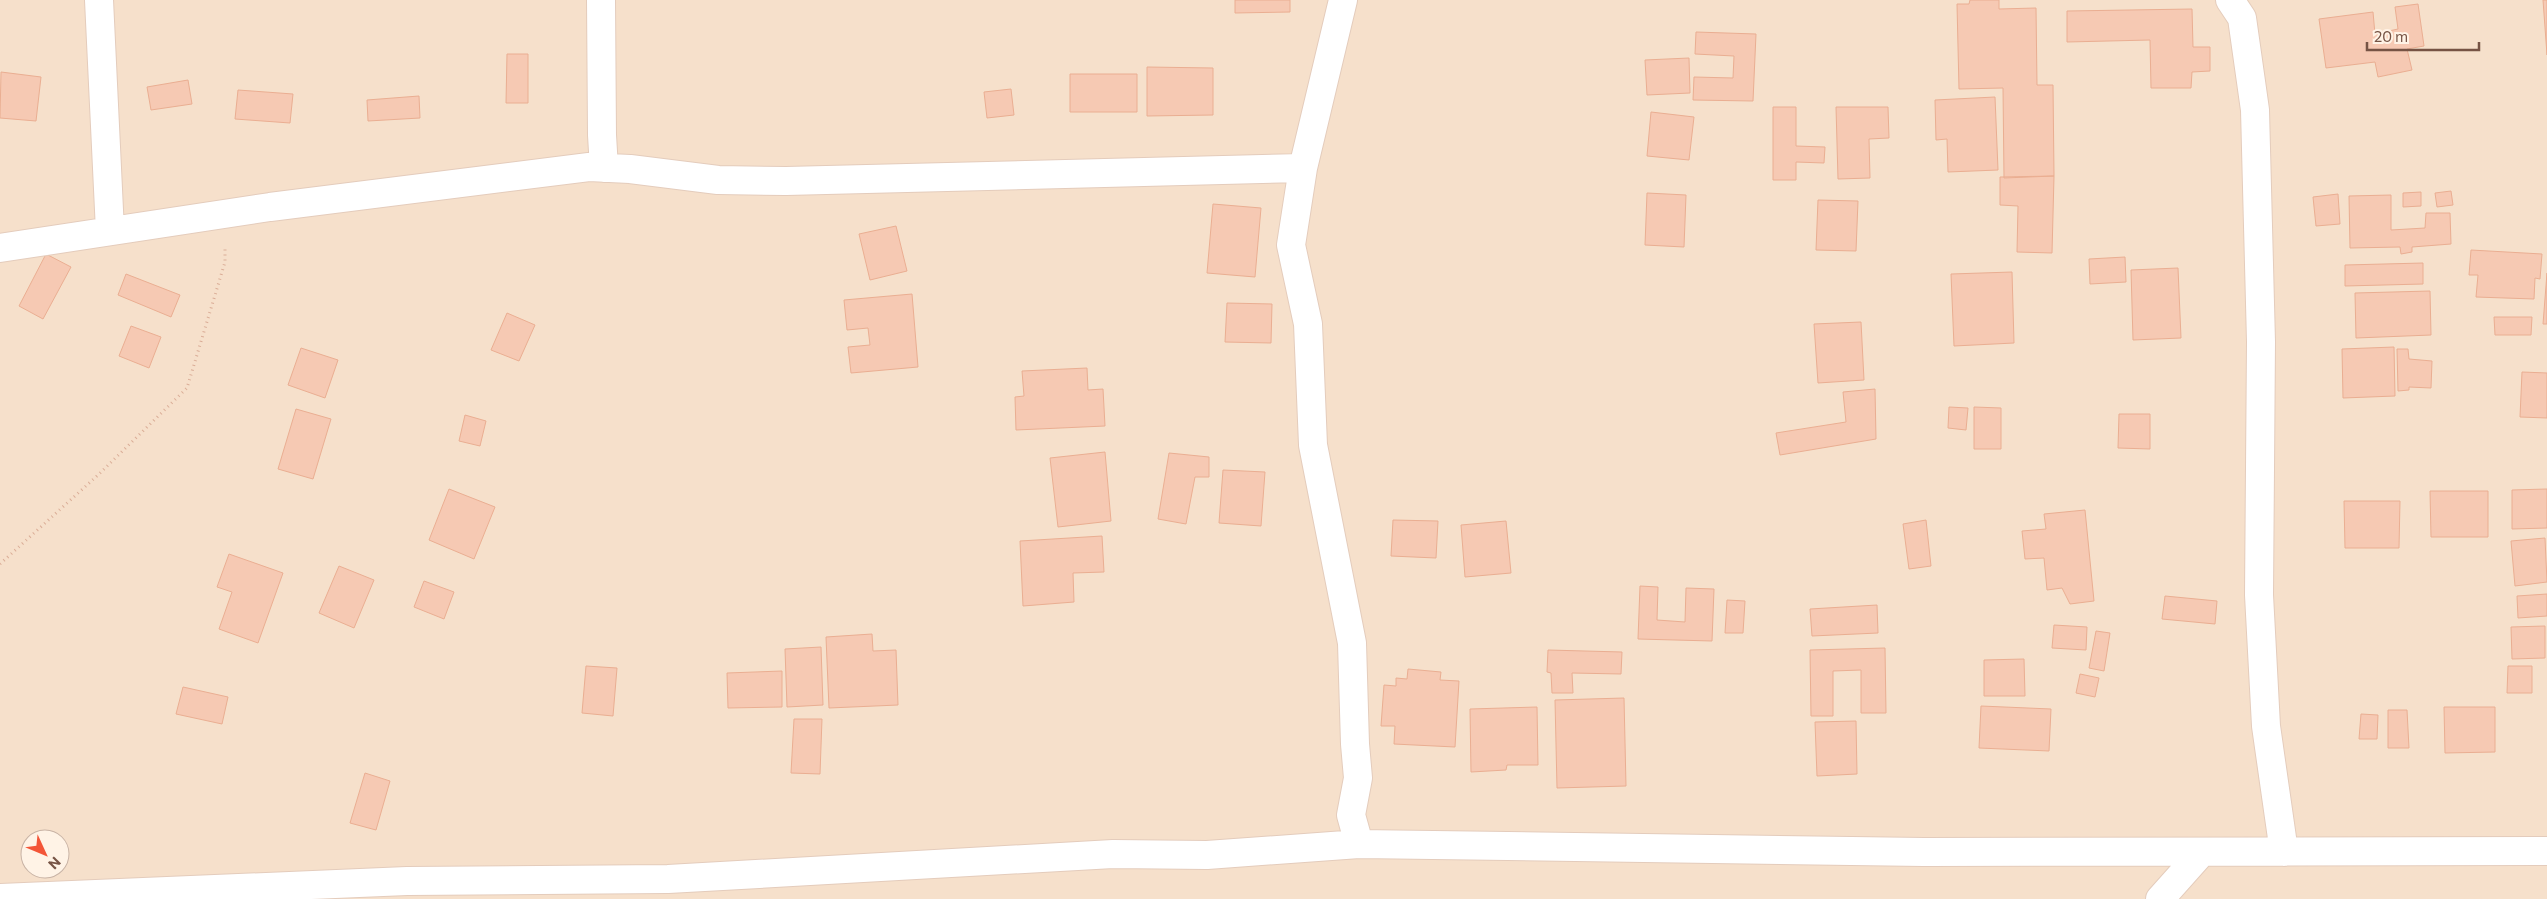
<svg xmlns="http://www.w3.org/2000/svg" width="2547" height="899" font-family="Commissioner,sans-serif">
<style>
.residential{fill:#f6e0cb;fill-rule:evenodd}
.building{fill:#f6c9b3;stroke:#eaae92}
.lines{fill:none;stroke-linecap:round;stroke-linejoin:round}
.street-casing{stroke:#e4ccbc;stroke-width:30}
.path{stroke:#daad97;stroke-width:3;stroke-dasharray:1 4;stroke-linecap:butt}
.street{stroke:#fff;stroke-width:28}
</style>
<rect width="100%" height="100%" fill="#feefde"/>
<path class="residential" d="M0 0H2547V899H0ZM30 839H60V869H30Z"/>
<path class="building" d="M1235 0H1290V12L1235 13Z
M1970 0H1999V9L2036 8 2037 85H2053L2054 176 2004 178 2003 88 1959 89 1957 4H1969Z
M2543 0H2547V55Z
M2418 4 2424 46 2407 49 2412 70 2378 77 2375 62 2326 68 2319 19 2373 12 2375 34 2398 29 2395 7Z
M2192 9 2193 47H2210V71L2192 72 2191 88H2151L2150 40 2067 42V11Z
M1696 32 1756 34 1753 101 1693 100 1694 77 1733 78 1734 56 1695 54Z
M507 54H528V103H506Z
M1689 58 1690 93 1647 95 1645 60Z
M1147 67 1213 68V115L1147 116Z
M1 72 41 77 36 121 0 118Z
M1070 74H1137V112H1070Z
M188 80 192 104 151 110 147 87Z
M1011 89 1014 115 987 118 984 92Z
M238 90 293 94 290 123 235 119Z
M419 96 420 118 368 121 367 100Z
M1995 97 1998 170 1948 172 1947 139 1936 140 1935 100Z
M1773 107H1796V146L1825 147 1824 163 1796 162V180H1773Z
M1836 107H1888L1889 138 1869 139 1870 178 1838 179Z
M1651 112 1694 117 1689 160 1647 156Z
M2054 176 2052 253 2017 252 2018 206 2000 205V177Z
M2451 191 2453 205 2437 207 2435 193Z
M2421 192V206L2403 207V193Z
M1647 193 1686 195 1684 247 1645 245Z
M2338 194 2340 224 2316 226 2313 197Z
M2391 195V230L2425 228 2426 213H2450L2451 244 2412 247V252L2401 254 2400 247 2350 248 2349 196Z
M1818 200 1858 201 1856 251 1816 250Z
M1213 204 1261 208 1255 277 1207 273Z
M896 226 907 271 870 280 859 234Z
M2471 250 2542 254 2540 279 2535 278 2534 299 2476 297 2478 275H2469Z
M46 254 71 267 43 319 19 306Z
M2125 257 2126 282 2090 284 2089 259Z
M2423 263V284L2345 286V265Z
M2178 268 2181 338 2133 340 2131 270Z
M2012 272 2014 343 1954 346 1951 274Z
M2547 273V324H2543Z
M126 274 180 295 171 317 118 295Z
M2430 291 2431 335 2356 338 2355 293Z
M912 294 918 367 851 373 848 347 870 345 868 328 847 330 844 300Z
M1227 303 1272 304 1271 343 1225 342Z
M507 313 535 325 519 361 491 350Z
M2494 317H2532L2531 335H2495Z
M1861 322 1864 380 1818 383 1814 324Z
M131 326 161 337 149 368 119 356Z
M2394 347 2395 396 2343 398 2342 349Z
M301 348 338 360 325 398 288 385Z
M2397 349H2408L2409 359 2432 361 2431 388 2409 387V390L2398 391Z
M1087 368 1088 390 1103 389 1105 426 1016 430 1015 397 1024 396 1022 371Z
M2522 372 2547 373V418L2520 417Z
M1875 389 1876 439 1780 455 1776 433 1846 422 1843 392Z
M1949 407 1968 408 1966 430 1948 428Z
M1974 407 2001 408V449H1974Z
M296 409 331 419 313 479 278 469Z
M2119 414H2150V449L2118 448Z
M465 415 486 421 480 446 459 441Z
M1105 452 1111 521 1058 527 1050 458Z
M1169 453 1209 457V477H1195L1186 524 1158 519Z
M1223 470 1265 472 1261 526 1219 523Z
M449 489 495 507 474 559 429 540Z
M2547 489V528L2512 529V490Z
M2430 491H2488V537H2431Z
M2344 501H2400L2399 548H2345Z
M2085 510 2094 601 2070 604 2062 588 2047 590 2044 558 2025 559 2022 531 2046 529 2044 514Z
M1393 520 1438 521 1436 558 1391 556Z
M1926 520 1931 566 1909 569 1903 524Z
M1506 521 1511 573 1465 577 1461 525Z
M1102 536 1104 572 1073 573 1074 602 1023 606 1020 541Z
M2545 538 2547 582 2515 586 2511 541Z
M229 554 283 573 258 643 219 629 232 592 217 587Z
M339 566 374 580 354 628 319 613Z
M424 581 454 592 444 619 414 607Z
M1640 586 1658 587 1657 620 1685 622 1686 588 1714 589 1712 641 1638 639Z
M2547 594V616L2518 618 2517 596Z
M2165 596 2217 601 2215 624 2162 619Z
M1727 600 1745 601 1743 633H1725Z
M1877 605 1878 633 1812 636 1810 609Z
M2054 625 2087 627 2086 650 2052 648Z
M2545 626V658L2512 659 2511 627Z
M2096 631 2110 633 2104 671 2089 668Z
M872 634 873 651 896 650 898 705 829 708 826 637Z
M821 647 823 705 787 707 785 649Z
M1885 648 1886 713H1861V670L1833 671V716H1811L1810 650Z
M1548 650 1622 652 1621 674 1572 673 1573 693H1552L1551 673 1547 672Z
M2024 659 2025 696H1984V660Z
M586 666 617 668 613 716 582 713Z
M2508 666H2532V693H2507Z
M1408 669 1441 672 1440 680 1459 681 1455 747 1394 744 1395 726H1381L1384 685 1396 686V678L1407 679Z
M782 671V707L728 708 727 673Z
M2080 674 2099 678 2095 697 2076 693Z
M183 687 228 697 222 724 176 714Z
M1624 698 1626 786 1557 788 1555 700Z
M1981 706 2051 709 2049 751 1979 748Z
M1537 707 1538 765H1507L1506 770 1471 772 1470 709Z
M2444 707H2495V752L2445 753Z
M2388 710H2407L2409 748H2388Z
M2361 714 2378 715 2377 739H2359Z
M794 719H822L820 774 791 773Z
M1856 721 1857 774 1817 776 1815 722Z
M365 773 390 781 376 830 350 823Z"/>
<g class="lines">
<g class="street-casing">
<path id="street" d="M99 0 110 231
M601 0 602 135 604 168
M1343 0 1303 168 1291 245 1308 324 1313 445 1352 643 1355 744 1358 778 1351 815 1359 844
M2230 0 2242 18 2255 110 2261 342 2259 595 2266 726 2284 852
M0 248 270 207 589 167 630 169 718 180 786 181 1303 168
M0 898 407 881 668 879 1113 854 1207 855 1359 844 1924 852 2547 851
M2160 899 2202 852"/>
</g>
<path class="path" d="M0 564 98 475 187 388 225 262V249"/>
<use href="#street" class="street"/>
</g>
<g transform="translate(45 854) rotate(134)"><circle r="24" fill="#fff3e6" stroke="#c8b3a5"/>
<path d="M0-4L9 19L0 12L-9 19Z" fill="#f35537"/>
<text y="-8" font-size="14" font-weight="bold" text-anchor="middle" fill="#765344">N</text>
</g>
<path d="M2367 42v8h112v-8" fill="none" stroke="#765344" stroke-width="2.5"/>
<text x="2374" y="42" font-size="15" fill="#765344" stroke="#fff3e6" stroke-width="4" paint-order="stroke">20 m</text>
</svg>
